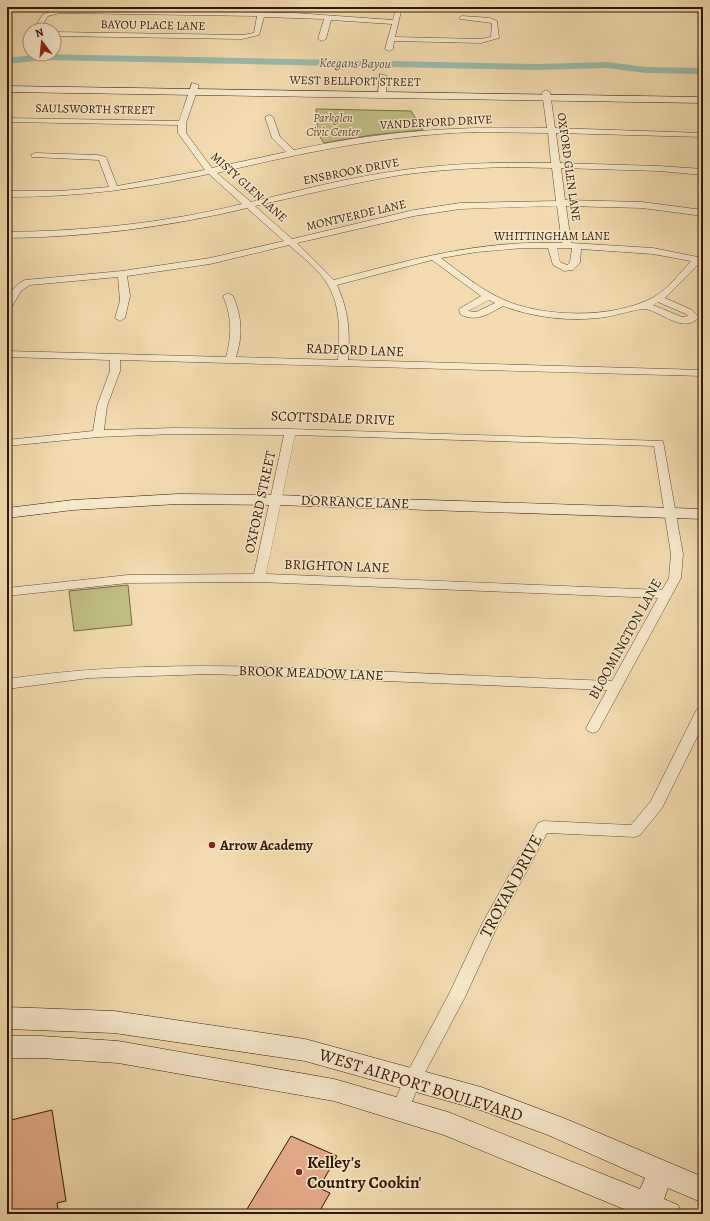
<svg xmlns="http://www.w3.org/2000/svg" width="710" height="1221" font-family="Alegreya,serif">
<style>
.green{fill:#c1be86;stroke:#786b43}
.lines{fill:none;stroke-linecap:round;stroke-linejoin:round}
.river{fill:#9bbbac;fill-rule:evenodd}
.building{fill:#e2aa89;stroke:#301800}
.street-casing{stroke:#60492c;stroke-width:1}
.secondary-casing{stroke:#301800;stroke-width:1}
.street{fill:#f7e8cc;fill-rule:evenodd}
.secondary{fill:#f7e8cc;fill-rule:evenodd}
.poi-dot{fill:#8f2418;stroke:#f7e8cc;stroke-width:1.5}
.labels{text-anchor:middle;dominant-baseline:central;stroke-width:3;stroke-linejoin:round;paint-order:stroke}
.far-street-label{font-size:12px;fill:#301800;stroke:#f7e8cc}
.far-park-label{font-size:12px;font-style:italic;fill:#5c4a28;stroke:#f7e8cc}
.far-water-label{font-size:13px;font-style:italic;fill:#55513c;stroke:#f7e8cc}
.street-label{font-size:14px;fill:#301800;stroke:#f7e8cc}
.poi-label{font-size:14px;font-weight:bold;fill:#301800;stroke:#f7e8cc;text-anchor:start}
.near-street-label{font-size:17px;fill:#301800;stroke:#f7e8cc}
.near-poi-label{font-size:17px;font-weight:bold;fill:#301800;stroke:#f7e8cc;text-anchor:start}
</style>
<rect width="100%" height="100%" fill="#f2dbb0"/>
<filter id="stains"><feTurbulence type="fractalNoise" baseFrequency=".005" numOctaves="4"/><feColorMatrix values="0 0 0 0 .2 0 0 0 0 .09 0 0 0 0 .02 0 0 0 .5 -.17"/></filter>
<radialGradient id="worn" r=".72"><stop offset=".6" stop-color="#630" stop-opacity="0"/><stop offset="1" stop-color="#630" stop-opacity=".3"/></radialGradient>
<path class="green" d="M316 109 411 111 423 130 372 135 324 143 318 134Z
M128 585 132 625 74 631 69 591Z"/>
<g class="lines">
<path class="river" d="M41 54 538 64 607 62 645 67 703 68V74L645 73 607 68 538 70 44 60 7 64V58Z"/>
</g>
<path class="building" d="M52 1110 66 1201 57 1203 59 1214H35V1210L19 1214H7V1121Z
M291 1136 337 1156 319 1188 330 1193 318 1214H244Z"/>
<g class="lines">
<g class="street-casing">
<path id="street" d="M396 7H402L395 37 481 39 491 37 492 23 460 19V17L462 16 490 18 497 21 499 38 481 43 394 41 393 49 389 51 385 49 392 24 331 20 326 39 322 41 318 39 324 19 264 17 259 35 242 39 54 36V32L242 35 254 33 257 16 60 13 48 16 39 30H33L43 14 60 9 295 13 393 20Z
M380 74 387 76 386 94 382 96 378 94Z
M192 83 199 85 186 123V133L212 168 286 152 272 138 265 117 269 115 273 117 280 137 294 150C381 131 458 126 547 128L542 92 546 90 550 92 555 128 703 133V137L556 133 560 163 659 166 703 169V175L659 171 561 168 565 200 642 202 703 210V216L642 208 566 206 571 243 653 248 703 258V264L700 263 665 298 692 310 699 317C684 335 661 311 645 309 640 308 614 316 606 317 572 322 535 318 503 306 489 314 475 323 460 314L459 309 481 296 432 260 337 285C349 312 350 331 348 360L703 370V376L120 360V371L107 406 104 430 174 428 290 429 663 441 683 554 681 578 598 731 593 733 588 731 586 728 607 690 211 674 89 678 7 689V679C122 662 234 665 350 670 437 674 525 678 612 681L658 598 259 582 128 583 7 596V588L128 575 254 574 284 435 174 434 98 437 7 446V440L93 431 97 406 110 371V360L7 357V351L226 357C232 335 232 317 223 296L228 293 233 296C242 317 243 335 236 357L338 360C340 335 341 307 328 285 319 269 302 257 289 245L210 264 127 276 130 296 125 318 120 321 115 318 120 301 118 277 30 285 21 291 10 310 7 311C7 297 11 287 25 280L122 271 210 258 284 241 247 208C168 227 89 237 7 238V232C87 231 165 223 242 204L209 174C140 189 78 197 7 197V191H60L109 187 99 160 32 157 31 155 35 153 98 155 106 157 117 186 205 170 178 133V125L7 122V118L179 121ZM474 132 548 133 551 163C502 162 452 163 403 170 351 177 301 190 251 202L217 173C302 153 386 135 474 132ZM507 167 552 168 556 201 460 203 414 210 292 239 255 206C304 195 352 183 401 175 436 170 472 168 507 167ZM557 206 562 243C479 240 413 259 334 280L297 243 414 216 460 209ZM523 248H548L553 265 564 271 573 270 580 263 581 249 653 254 691 261C680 273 669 288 654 297 614 319 543 318 502 299 480 289 461 273 441 258L477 252ZM557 248H572L570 262 567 265 560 262ZM489 300 495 303 476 312 468 311ZM658 302 686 314 688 316 682 317 653 305ZM295 435 654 446 671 554 669 578 662 590 266 574Z
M703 706V725L662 808 640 835 635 837 547 833 498 925 465 997 421 1080 406 1116 400 1118 394 1116 391 1110 407 1073 449 994 482 924 538 823 543 821 631 825 651 801 696 711 698 708Z"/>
</g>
<g class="secondary-casing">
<path id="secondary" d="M7 86 703 97V103L7 92Z
M178 494 276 495 703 509V519L276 505 178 504 73 510 7 518V508L73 500Z
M7 1007 114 1011 305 1039 481 1087 566 1119 703 1177V1203L668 1188 664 1199 678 1205 682 1214H636L444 1135 334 1101 118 1063 41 1058H7V1036H41L118 1041 334 1079 448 1112 640 1189 645 1178 548 1135 480 1110 305 1061 114 1033 7 1029Z"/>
</g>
<use href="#street" class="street"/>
<use href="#secondary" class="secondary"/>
</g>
<g class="poi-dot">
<circle cx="212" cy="845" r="4"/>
<circle cx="299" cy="1172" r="4"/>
</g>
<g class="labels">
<g class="far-street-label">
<text transform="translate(153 25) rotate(1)">BAYOU PLACE LANE</text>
<text transform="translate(355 81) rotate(1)">WEST BELLFORT STREET</text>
<text transform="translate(95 109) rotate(1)">SAULSWORTH STREET</text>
<text transform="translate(436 122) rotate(-3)">VANDERFORD DRIVE</text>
<text transform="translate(569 167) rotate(82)">OXFORD GLEN LANE</text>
<text transform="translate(351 171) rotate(-11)">ENSBROOK DRIVE</text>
<text transform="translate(249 187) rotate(42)">MISTY GLEN LANE</text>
<text transform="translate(356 215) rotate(-13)">MONTVERDE LANE</text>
<text x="552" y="236">WHITTINGHAM LANE</text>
</g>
<g class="far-park-label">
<text x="333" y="118">Parkglen<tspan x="333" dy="14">Civic Center</tspan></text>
</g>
<g class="far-water-label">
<text transform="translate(355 63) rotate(1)">Keegans Bayou</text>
</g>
<g class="street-label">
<text transform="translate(355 350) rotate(2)">RADFORD LANE</text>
<text transform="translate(333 418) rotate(2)">SCOTTSDALE DRIVE</text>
<text transform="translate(260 502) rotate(-78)">OXFORD STREET</text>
<text transform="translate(355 502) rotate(2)">DORRANCE LANE</text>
<text transform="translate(337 566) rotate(2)">BRIGHTON LANE</text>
<text transform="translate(625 639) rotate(-61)">BLOOMINGTON LANE</text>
<text transform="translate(311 673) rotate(2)">BROOK MEADOW LANE</text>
</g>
<g class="poi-label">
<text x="220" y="845">Arrow Academy</text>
</g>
<g class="near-street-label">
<text transform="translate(511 886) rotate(-62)">TROYAN DRIVE</text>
<text transform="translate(421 1085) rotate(17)">WEST AIRPORT BOULEVARD</text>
</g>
<g class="near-poi-label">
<text x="307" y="1162">Kelley's<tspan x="307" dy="20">Country Cookin'</tspan></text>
</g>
</g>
<rect width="710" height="1221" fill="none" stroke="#f2dbb0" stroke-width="24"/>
<rect x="8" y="8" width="694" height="1205" fill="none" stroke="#301800" stroke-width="2"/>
<rect x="12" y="12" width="686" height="1197" fill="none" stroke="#301800"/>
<g transform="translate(42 42) rotate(344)"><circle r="19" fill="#f7e8cc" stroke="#a7957a"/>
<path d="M0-3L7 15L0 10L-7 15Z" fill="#8f2418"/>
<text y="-6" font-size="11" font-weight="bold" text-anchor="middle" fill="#301800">N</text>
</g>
<rect width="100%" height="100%" filter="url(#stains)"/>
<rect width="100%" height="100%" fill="url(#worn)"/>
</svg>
